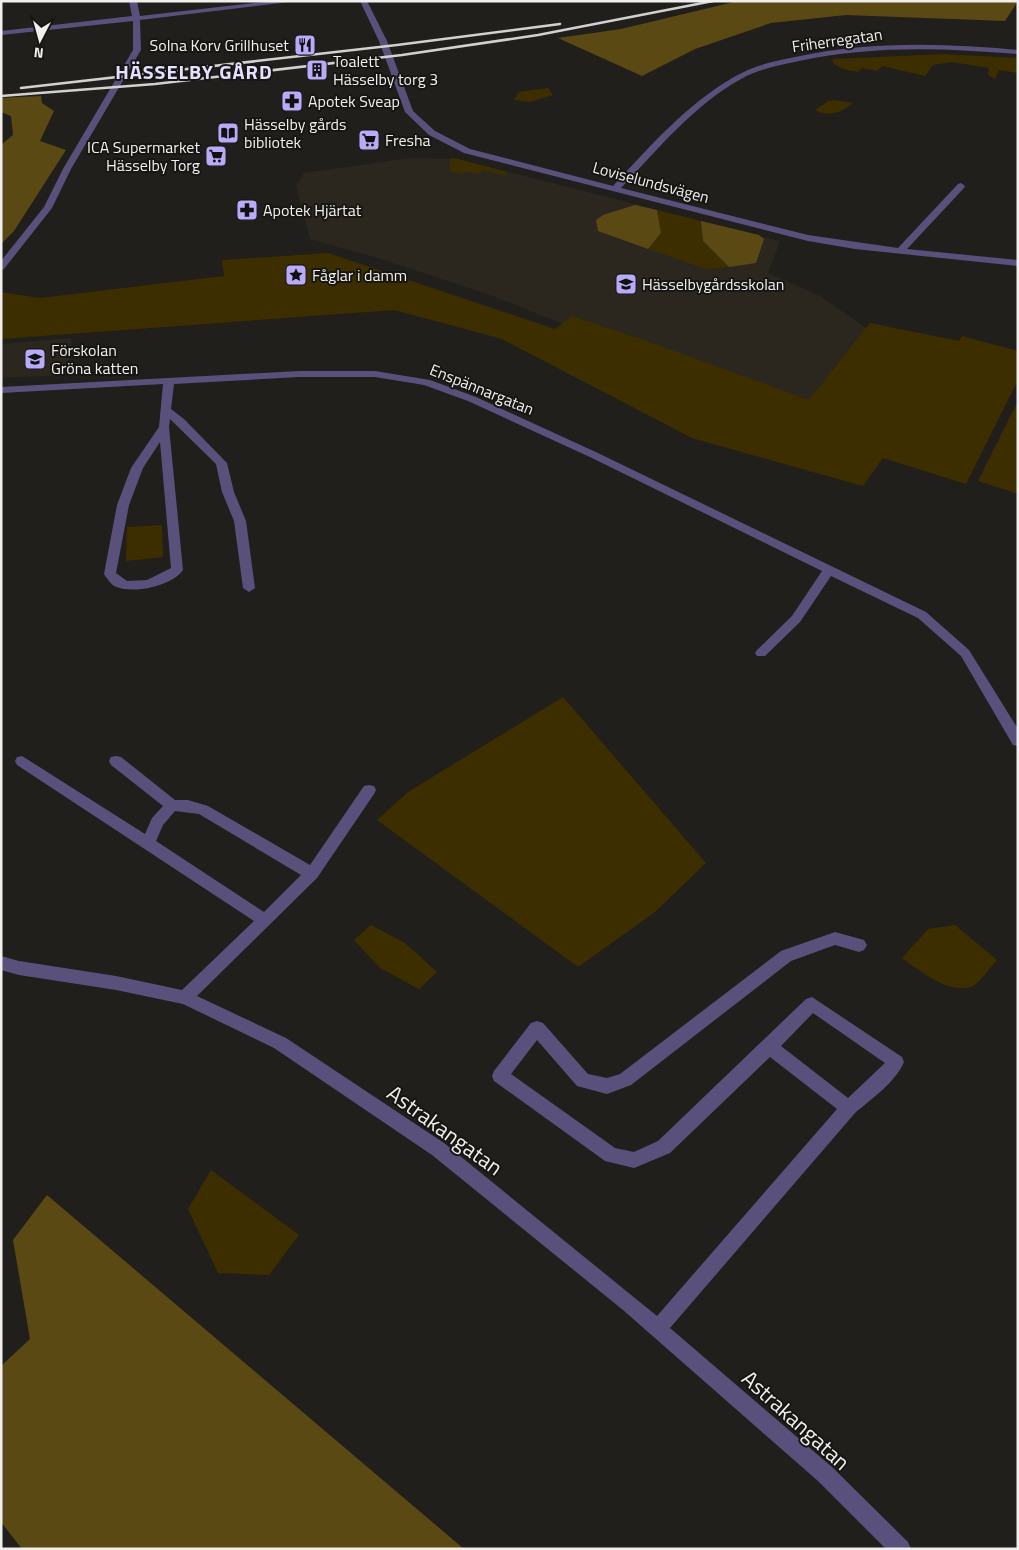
<svg xmlns="http://www.w3.org/2000/svg" width="1019" height="1550" font-family="'Titillium Web',sans-serif">
<style>
.built{fill:#2b271f}
.green{fill:#3d2e00}
.forest{fill:#5b4914}
.lines{fill:none;stroke-linecap:round;stroke-linejoin:round}
.minor{fill:#59517c;fill-rule:evenodd}
.rail{stroke:#d2d1cf;stroke-width:2.5}
.labels{text-anchor:middle;dominant-baseline:central;stroke-width:4;stroke-linejoin:round;paint-order:stroke}
.far-street-label{font-size:16px;fill:#f0efed;stroke:#171613}
.far-poi-label{font-size:16px;fill:#f0efed;stroke:#171613;text-anchor:start}
.far-district-label{font-size:20px;font-weight:bold;letter-spacing:1px;fill:#e4e0fe;stroke:#171613}
.near-street-label{font-size:22px;fill:#f0efed;stroke:#171613}
</style>
<rect width="100%" height="100%" fill="#201f1c"/>
<path class="built" d="M411 158 458 159 780 241 768 273 820 296 869 330 811 417 633 352 493 296 378 258 310 239 296 186 304 173Z
M72 338 66 375 1 378V344Z"/>
<path class="green" d="M942 54 1018 58V73L999 70 995 79 988 75 989 68 952 62 933 65 925 76 882 66 877 71 862 68 858 72C849 70 837 69 832 61L834 59Z
M548 88 553 95 530 102 514 100 519 92Z
M835 100 853 103C843 112 827 118 815 110L828 101Z
M450 158 458 159 507 172 505 176 483 170 478 174 466 171 463 174 450 171Z
M657 210 701 221 703 241 729 267 706 269 648 249 661 233Z
M328 253 555 329 572 316 658 345 809 400 870 323 959 341 962 336 1018 351V380L966 484 883 458 863 486 692 438 502 339 394 310 1 339V292L40 298 224 276 222 260Z
M1018 401V494L978 481Z
M162 525 163 557 126 561 127 527Z
M563 697 706 863 655 912 578 967 377 820 408 792Z
M371 925 405 943 437 972 419 989 380 968 354 940Z
M955 925 997 960C991 967 979 983 973 986 950 996 919 970 902 958L928 929Z
M211 1170 299 1235 269 1275 218 1273 188 1209Z"/>
<path class="forest" d="M738 1H1018L1005 21 846 15 771 23 695 49 642 76 558 38 621 29Z
M41 96 42 103 54 111 40 141 66 150 14 231 1 244V145L13 135 11 116 1 112V98Z
M635 205 657 210 661 233 648 249 598 231 596 220 603 215Z
M701 221 759 235 764 239 756 263 729 267 703 241Z
M47 1195 464 1549H22L1 1522V1366L30 1339 13 1240Z"/>
<g class="lines">
<path class="minor" d="M129 1H137L140 16 272 1H297L140 20 141 50 71 169 52 208 4 269 1 270V261L44 207 63 169 133 50V21L1 35V31L132 16Z
M360 1H367L387 41 413 111 435 131 470 149 613 186C650 146 687 104 734 77 752 66 774 61 795 57 869 41 943 43 1018 50V54C944 48 872 45 799 61 779 65 759 69 741 79 694 105 658 149 621 188L808 235 898 248 958 184 961 183 965 186 964 188 907 249 1018 260V266L855 249 808 241 464 153 429 135 405 112 379 41Z
M299 371H375L430 380 476 397 600 454 926 612 969 650 1018 729V746L1013 745 961 656 918 618 831 576 800 622 765 656H757L755 653 757 650 792 616 822 571 592 458 468 401 424 385 375 377H299L174 384 171 409 184 419 227 463 234 492 246 521 255 588 249 592 243 588 234 521 222 492 216 464 170 419 169 427 183 570C172 586 132 595 114 586 110 583 107 578 104 574L117 505 131 468 159 427 163 384 1 393V387ZM160 442 171 568 147 580 127 581 116 573 129 505 143 468Z
M22 756 145 834 152 818 163 806 111 765 109 761 111 757 116 756 121 757 175 800H188L208 806 310 865 364 786 369 785 374 786 376 790 374 794 317 878 197 996 286 1038 444 1143 657 1316 837 1109 770 1057 670 1153 634 1168 605 1161 494 1081 492 1076 494 1071 531 1023 537 1021 543 1023 588 1074 607 1078 620 1074 781 951 835 932 864 940 867 945 864 950 859 952 835 945 791 961 631 1085 607 1094 577 1086 537 1040 511 1074 615 1148 634 1152 658 1141 806 999 812 997 902 1057 904 1062C895 1083 871 1099 855 1113L670 1328 832 1467 908 1542 911 1549H886L818 1481 623 1310 432 1155 274 1048 183 1004 116 990 19 975 1 970V956L19 961 116 976 182 990 254 921 17 765 15 761 17 757ZM175 811 199 814 301 875 264 912 156 841 163 825ZM813 1013 885 1063 848 1098 781 1046Z"/>
<path class="rail" d="M21 88 397 45 560 24
M1 96 155 84 402 55 538 35 713 1"/>
</g>
<defs>
<g id="restaurant-square" transform="scale(1.125)"><rect x="-9" y="-9" width="18" height="18" rx="4" fill="#b9abf7" stroke="#171613"/><path d="M-5-6h1v4h1v-4h1v4h1v-4h1v5L-1.5 .5V6h-2V.5L-5-1ZM5-6V6H3V1.5H1.5Q1.5-4 5-6Z" fill="#111"/></g>
<g id="building-square" transform="scale(1.125)"><rect x="-9" y="-9" width="18" height="18" rx="4" fill="#b9abf7" stroke="#171613"/><path d="M-4-6H4V6H1V3H-1V6H-4ZM-2.5-4.3h1.7v1.8h-1.7ZM.8-4.3h1.7v1.8H.8ZM-2.5-1h1.7V.8h-1.7ZM.8-1h1.7V.8H.8Z" fill="#111"/></g>
<g id="pharmacy-square" transform="scale(1.125)"><rect x="-9" y="-9" width="18" height="18" rx="4" fill="#b9abf7" stroke="#171613"/><path d="M-2-6h4v4h4v4h-4v4h-4v-4h-4v-4h4Z" fill="#111"/></g>
<g id="library-square" transform="scale(1.125)"><rect x="-9" y="-9" width="18" height="18" rx="4" fill="#b9abf7" stroke="#171613"/><path d="M-6-4Q-3-5.5-.7-3.5V5Q-3 3-6 4ZM6-4Q3-5.5 .7-3.5V5Q3 3 6 4Z" fill="#111"/></g>
<g id="supermarket-square" transform="scale(1.125)"><rect x="-9" y="-9" width="18" height="18" rx="4" fill="#b9abf7" stroke="#171613"/><path d="M-6-5.5h2.5l.6 2H6L4.5 2H-2.5L-4.4-4H-6ZM-1.5 3.2a1.3 1.3 0 1 0 .1 0ZM3 3.2a1.3 1.3 0 1 0 .1 0Z" fill="#111"/></g>
<g id="sight-square" transform="scale(1.125)"><rect x="-9" y="-9" width="18" height="18" rx="4" fill="#b9abf7" stroke="#171613"/><path d="M0-6L1.8-2.2L6-1.7L2.9 1.2L3.7 5.4L0 3.3L-3.7 5.4L-2.9 1.2L-6-1.7L-1.8-2.2Z" fill="#111"/></g>
<g id="school-square" transform="scale(1.125)"><rect x="-9" y="-9" width="18" height="18" rx="4" fill="#b9abf7" stroke="#171613"/><path d="M0-5L7-2L0 1L-7-2ZM-4 1L0 2.5L4 1V4Q0 6-4 4Z" fill="#111"/></g>
</defs>
<g fill-rule="evenodd">
<use href="#restaurant-square" x="305" y="45"/>
<use href="#building-square" x="317" y="70"/>
<use href="#pharmacy-square" x="292" y="101"/>
<use href="#library-square" x="228" y="133"/>
<use href="#supermarket-square" x="369" y="140"/>
<use href="#supermarket-square" x="216" y="156"/>
<use href="#pharmacy-square" x="247" y="210"/>
<use href="#sight-square" x="296" y="275"/>
<use href="#school-square" x="626" y="284"/>
<use href="#school-square" x="35" y="359"/>
</g>
<g class="labels">
<g class="far-street-label">
<text transform="translate(837 40) rotate(-8)">Friherregatan</text>
<text transform="translate(651 182) rotate(15)">Loviselundsvägen</text>
<text transform="translate(482 389) rotate(22)">Enspännargatan</text>
</g>
<g class="far-poi-label">
<text x="289" y="45" text-anchor="end">Solna Korv Grillhuset</text>
<text x="333" y="61">Toalett<tspan x="333" dy="18">Hässelby torg 3</tspan></text>
<text x="308" y="101">Apotek Sveap</text>
<text x="244" y="124">Hässelby gårds<tspan x="244" dy="18">bibliotek</tspan></text>
<text x="385" y="140">Fresha</text>
<text x="200" y="147" text-anchor="end">ICA Supermarket<tspan x="200" dy="18">Hässelby Torg</tspan></text>
<text x="263" y="210">Apotek Hjärtat</text>
<text x="312" y="275">Fåglar i damm</text>
<text x="642" y="284">Hässelbygårdsskolan</text>
<text x="51" y="350">Förskolan<tspan x="51" dy="18">Gröna katten</tspan></text>
</g>
<g class="far-district-label">
<text x="194" y="71">HÄSSELBY GÅRD</text>
</g>
<g class="near-street-label">
<text transform="translate(445 1130) rotate(36)">Astrakangatan</text>
<text transform="translate(796 1420) rotate(42)">Astrakangatan</text>
</g>
</g>
<rect width="1019" height="1550" fill="none" stroke="#f0efed" stroke-width="5"/>
<g transform="translate(40 40) rotate(186)" stroke="#171613" stroke-width="4" paint-order="stroke">
<path d="M0-4L9 19L0 12L-9 19Z" fill="#f0efed"/>
<text y="-8" font-size="14" font-weight="bold" text-anchor="middle" fill="#f0efed">N</text>
</g>
</svg>
